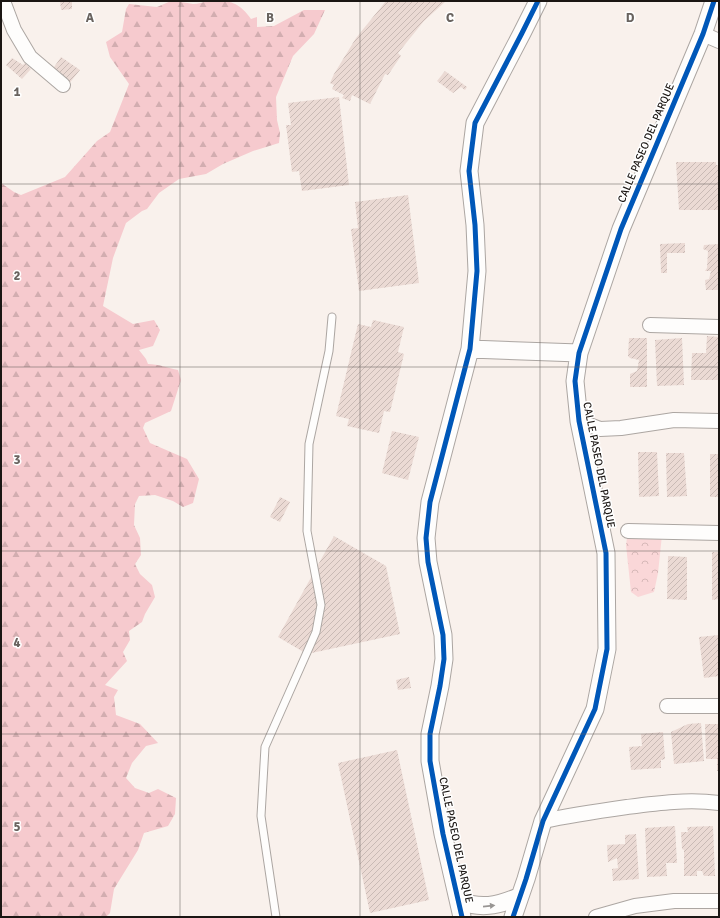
<svg xmlns="http://www.w3.org/2000/svg" width="720" height="918" font-family="Signika,sans-serif">
<style>
.forest{fill:url(#forest-firs)}
.park{fill:url(#park-crowns)}
.building{fill:url(#building-hatch)}
.lines{fill:none;stroke-linecap:round;stroke-linejoin:round}
.service-casing{stroke:#aca6a2;stroke-width:9}
.minor-casing{stroke:#aca6a2;stroke-width:16}
.tertiary-casing{stroke:#aca6a2;stroke-width:19}
.service{stroke:#fefdfc;stroke-width:7}
.minor{stroke:#fefdfc;stroke-width:14}
.tertiary{stroke:#fefdfc;stroke-width:17}
.cycleway-casing{stroke:#fff;stroke-width:8}
.cycleway{stroke:#0057b8;stroke-width:5}
.oneway{fill:#989593}
.grid{fill:none;stroke:#69635f;stroke-width:1;stroke-opacity:0.55}
.labels{text-anchor:middle;dominant-baseline:central;stroke-width:3;stroke-linejoin:round;paint-order:stroke}
.street-label{font-size:11px;fill:#1b1613;stroke:#fff}
.grid-label{font-size:13px;text-anchor:middle;font-weight:bold;fill:#69635f;stroke:#fff;stroke-width:3;stroke-linejoin:round;paint-order:stroke}
</style>
<defs>
<pattern id="forest-firs" width="22" height="20" patternUnits="userSpaceOnUse"><rect width="22" height="20" fill="#f6cace"/><path d="M5 1l3.5 6h-7zM16 11l3.5 6h-7z" fill="#d2adb0"/></pattern>
<pattern id="park-crowns" width="20" height="18" patternUnits="userSpaceOnUse"><rect width="20" height="18" fill="#fad7d8"/><path d="M2 6a3 3 0 1 1 6 0M12 15a3 3 0 1 1 6 0" fill="none" stroke="#d6b8b8"/></pattern>
<pattern id="building-hatch" width="6" height="6" patternUnits="userSpaceOnUse"><rect width="6" height="6" fill="#ebdad4"/><path d="M-1 1l2-2M0 6l6-6M5 7l2-2" fill="none" stroke="#c9bab5"/></pattern>
</defs>
<rect width="100%" height="100%" fill="#f9f1ec"/>
<path class="forest" d="M171 1C179 1 185 3 193 4 198 4 203 2 208 1 230 0 239 2 251 19L257 17V27L274 26 304 10H325L314 34 293 56 276 97 277 120 280 133 279 143 253 151 223 164 206 174 179 179 159 193 147 209 142 211 126 223 113 258 103 306 133 324 154 320 160 330 153 346 139 350 146 359 148 364C158 364 168 368 178 370L181 380 171 411 145 423 143 428 150 443 187 459 199 479 193 503 183 507 173 501 155 495 139 496 135 504 134 525 140 538 141 555 135 564 140 574 152 585 155 597 145 614 142 622 129 631 130 640 123 652 127 661 105 685 118 690 114 697 116 715 140 724 158 743 146 746 132 763 126 778 135 788 149 793 158 789 176 798 175 814 168 826 144 833 138 850 114 889 110 913 106 917H1V183L14 192 21 195 65 177 97 141 110 132 129 84 110 57 106 42 122 32 126 9 129 4 157 7Z"/>
<path class="park" d="M628 531 662 535 658 573 654 592 638 597 631 592 626 545Z"/>
<path class="building" d="M60 1H72V9L61 10Z
M386 1H446L424 21 398 53 401 56 388 75 385 74 370 104 352 95 350 101 342 98 344 95 332 89 334 85 330 83 334 74 356 38Z
M61 57 80 70 64 90 48 76Z
M12 58 23 65 25 63 31 69 22 79 6 65Z
M445 71 467 87 465 90 461 87 453 93 437 81Z
M339 97 349 185 302 191 299 171 292 172 286 125H291L288 103Z
M676 162H716V165H719V210H679Z
M408 195 419 283 359 291 351 229 358 228 355 202Z
M685 243V253H667V273H661L660 244Z
M719 244V290H706L705 280 709 279 711 271H705L707 268 708 251 703 249 704 245Z
M373 320 404 327 398 352 404 354 390 412 384 411 379 433 347 426 349 419 336 416 358 324 371 327Z
M707 336 719 337V380H691L692 353H706Z
M629 338H647V387H630V374L637 371 639 360 630 358 628 356Z
M682 338 684 385 657 386 655 340Z
M392 431 419 437 408 480 382 473Z
M638 452H657L659 496 639 497Z
M666 453H684L687 496 667 497Z
M710 454H719V497H710Z
M280 497 290 502 280 522 270 517Z
M334 536 386 566 400 634 307 654 278 637Z
M712 552H719V599L712 600Z
M668 556 687 557V600L667 599Z
M719 635V676L704 678 699 637Z
M409 677 411 688 398 690 396 680Z
M701 723 704 761 674 764 671 732 688 724Z
M705 724H719V771H717V759H706Z
M663 732 665 759 661 760V768L631 770 629 747 642 746 641 734Z
M397 750 429 900 370 913 338 763Z
M675 826 677 863H666L667 876 647 877 645 828Z
M713 826 715 876H704L702 871H697V876H684V850L682 849 681 832H688L687 827Z
M636 834 639 879 613 881 612 869 618 868 617 858 608 862 607 845 625 844V835Z"/>
<g class="lines">
<g class="service-casing">
<path id="service" d="M276 917 261 816 265 747 316 632 321 605 307 531 309 444 329 351 332 317"/>
</g>
<g class="minor-casing">
<path id="minor" d="M3 1 14 30 30 57 63 85
M703 34 719 41
M650 325 719 327
M579 421 600 429 621 428 674 420 719 421
M628 531 719 533
M667 706H719
M543 821C571 815 599 811 627 807 658 803 688 799 719 803
M596 917 635 906 674 901H719"/>
</g>
<g class="tertiary-casing">
<path id="tertiary" d="M470 349 579 353
M459 901C481 909 497 906 518 897
M462 917 443 834 430 761V734L440 686 444 659 443 635 428 562 426 538 430 502 470 349 477 271 475 225 469 171 475 123 522 33 538 1
M513 917 526 879 543 821 595 709 607 649 606 553 579 421 575 381 579 353 621 229 703 34 714 1"/>
</g>
<use href="#service" class="service"/>
<use href="#minor" class="minor"/>
<use href="#tertiary" class="tertiary"/>
<g class="cycleway-casing">
<path id="cycleway" d="M462 917 443 834 430 761V734L440 686 444 659 443 635 428 562 426 538 430 502 470 349 477 271 475 225 469 171 475 123 522 33 538 1
M513 917 526 879 543 821 595 709 607 649 606 553 579 421 575 381 579 353 621 229 703 34 714 1"/>
</g>
<use href="#cycleway" class="cycleway"/>
</g>
<defs><path id="oneway-solid" d="M-6-.8H1V-3.2L6.5 0L1 3.2V.8H-6Z"/></defs>
<use class="oneway" href="#oneway-solid" transform="translate(489 906) rotate(-6)"/>
<path class="grid" d="M180 1V917M360 1V917M540 1V917M1 184H719M1 367H719M1 551H719M1 734H719"/>
<g class="labels">
<g class="street-label">
<text transform="translate(646 143) rotate(-67)">CALLE PASEO DEL PARQUE</text>
<text transform="translate(599 465) rotate(79)">CALLE PASEO DEL PARQUE</text>
<text transform="translate(456 840) rotate(78)">CALLE PASEO DEL PARQUE</text>
</g>
</g>
<g class="grid-label">
<text x="90" y="22">A</text>
<text x="270" y="22">B</text>
<text x="450" y="22">C</text>
<text x="630" y="22">D</text>
<text x="17" y="96">1</text>
<text x="17" y="280">2</text>
<text x="17" y="464">3</text>
<text x="17" y="647">4</text>
<text x="17" y="831">5</text>
</g>
<rect width="720" height="918" fill="none" stroke="#1b1613" stroke-width="4"/>
</svg>
